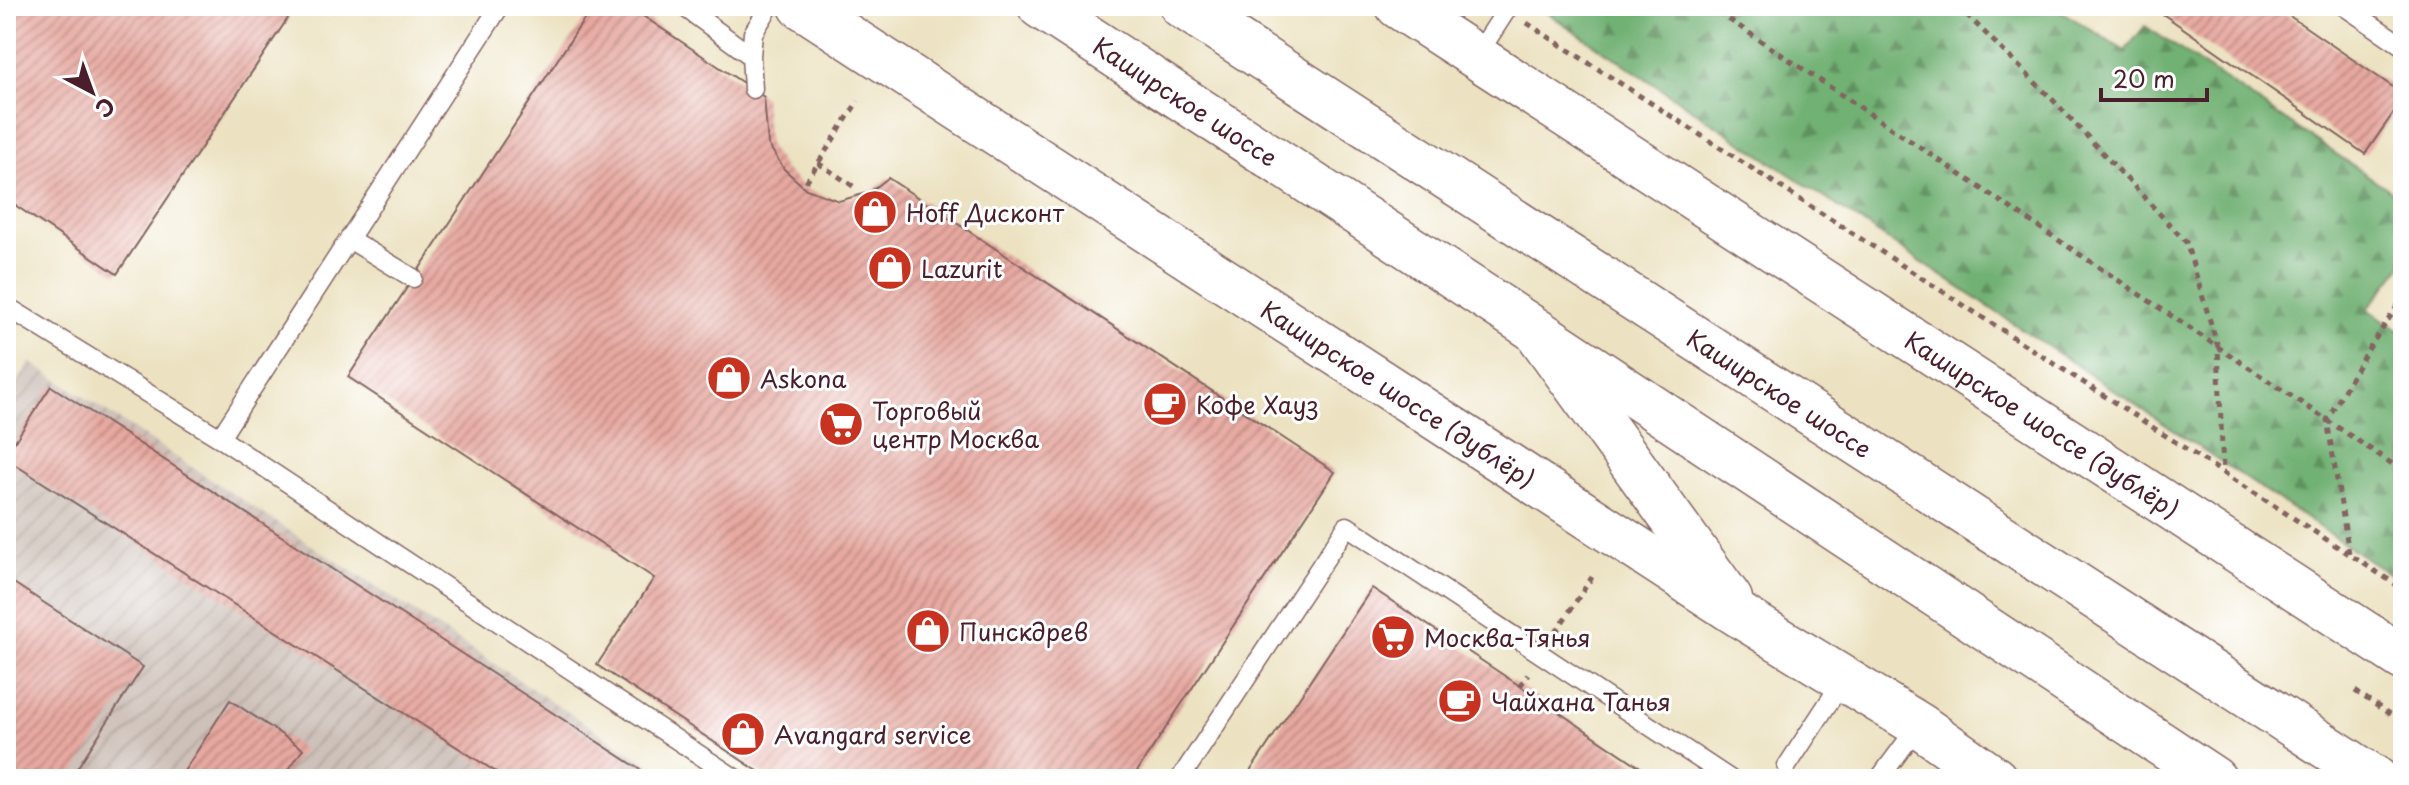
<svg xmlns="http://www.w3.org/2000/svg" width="2409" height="785" font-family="'Playpen Sans',sans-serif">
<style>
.industrial{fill:url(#industrial-furrows)}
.forest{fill:url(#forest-firs);stroke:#5e684f;stroke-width:2}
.building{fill:url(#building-hatch)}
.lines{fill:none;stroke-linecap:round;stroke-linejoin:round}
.service-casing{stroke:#836360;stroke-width:21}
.secondary-casing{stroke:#836360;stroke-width:47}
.primary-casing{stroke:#836360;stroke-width:47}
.path{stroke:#836360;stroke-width:5;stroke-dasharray:6 6;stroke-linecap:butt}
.service{stroke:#fff;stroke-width:18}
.secondary{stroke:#fff;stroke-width:44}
.primary{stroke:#fff;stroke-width:44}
.labels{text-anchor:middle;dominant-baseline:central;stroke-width:6;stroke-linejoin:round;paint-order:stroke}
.street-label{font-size:24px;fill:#4a1f2b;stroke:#fff}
.poi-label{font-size:24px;fill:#4a1f2b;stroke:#fff;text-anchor:start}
</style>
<defs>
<pattern id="industrial-furrows" width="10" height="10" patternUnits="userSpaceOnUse" patternTransform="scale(2)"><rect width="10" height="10" fill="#cec1b9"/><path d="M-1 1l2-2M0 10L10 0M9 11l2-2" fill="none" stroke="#b2a59f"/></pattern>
<pattern id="forest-firs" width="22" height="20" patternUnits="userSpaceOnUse" patternTransform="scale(2)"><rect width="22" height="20" fill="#71b173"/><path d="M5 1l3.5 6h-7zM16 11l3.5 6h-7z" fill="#5f8f5f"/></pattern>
<pattern id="building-hatch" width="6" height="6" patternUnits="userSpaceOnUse" patternTransform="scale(2)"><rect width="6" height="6" fill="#e7a9a0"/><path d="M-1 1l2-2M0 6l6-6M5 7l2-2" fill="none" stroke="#bd8983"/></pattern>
</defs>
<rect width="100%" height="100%" fill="#fff"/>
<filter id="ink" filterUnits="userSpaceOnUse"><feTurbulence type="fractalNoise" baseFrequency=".0125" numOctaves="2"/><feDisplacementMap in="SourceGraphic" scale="16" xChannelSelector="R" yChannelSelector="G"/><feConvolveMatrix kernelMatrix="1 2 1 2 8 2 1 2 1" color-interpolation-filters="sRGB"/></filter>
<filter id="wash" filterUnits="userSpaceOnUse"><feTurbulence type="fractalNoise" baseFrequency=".006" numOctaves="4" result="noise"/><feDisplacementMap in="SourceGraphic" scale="32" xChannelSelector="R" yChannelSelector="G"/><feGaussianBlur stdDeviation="1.8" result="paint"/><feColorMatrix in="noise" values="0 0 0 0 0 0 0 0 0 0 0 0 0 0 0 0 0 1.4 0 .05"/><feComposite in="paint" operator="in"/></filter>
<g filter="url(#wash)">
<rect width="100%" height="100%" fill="#ece2c1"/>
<path class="industrial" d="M30 362 671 779H6V400Z"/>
<path class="forest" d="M1537 6H2053L2125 51 2145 26 2403 199V264L2368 309 2403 333V583Z"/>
<g id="blocks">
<path class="building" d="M6 6H296L117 274 6 199Z
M593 6H628L764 97 768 144 784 169 806 189 839 201 870 192 888 178 1335 472 1132 779H770L597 665 654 578 348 377Z
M2160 6H2275L2403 94V99L2365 154 2157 10Z
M51 386 516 689 655 779H507L6 459V455Z
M6 578 143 667 70 779H6Z
M1372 588 1520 686 1658 779H1245Z
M230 700 303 749 282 779H179Z"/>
</g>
</g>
<g filter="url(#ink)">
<use href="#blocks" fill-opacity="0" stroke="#836360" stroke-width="2"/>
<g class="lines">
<g class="service-casing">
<path id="service" d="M683 6 751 56 753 33 770 6
M2344 6 2403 46
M751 56 753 89
M1476 57 1509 6
M349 239 413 278
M6 323 14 311 220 438 500 6
M220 438 736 779
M1787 766 1844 679
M1180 779 1347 526 1730 779
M1879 779 1919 725"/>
</g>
<g class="secondary-casing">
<g id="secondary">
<path id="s1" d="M801 6 1744 618 1919 725 1995 779"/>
<path id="s2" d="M1398 6 2403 658"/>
<path d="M1536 331 1730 599"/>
</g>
</g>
<g class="primary-casing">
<g id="primary">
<path id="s3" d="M1040 6 1534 329 2214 779"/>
<path id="s4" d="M1182 6 2376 779"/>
</g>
</g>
<path class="path" d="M1709 6 2403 471
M1958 6 2053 100 2186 242 2218 347 2223 472
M1527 23 2403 589
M818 163 856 188
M806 182 858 101
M2349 553 2327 420 2365 354 2403 298
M1556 632 1592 577
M1520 686 1528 674
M2355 691 2403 723"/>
<use href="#service" class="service"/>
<use href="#secondary" class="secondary"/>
<use href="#primary" class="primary"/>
</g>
</g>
<defs>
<g id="shop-disc" transform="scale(2.3)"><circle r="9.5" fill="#c8321e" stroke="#fff"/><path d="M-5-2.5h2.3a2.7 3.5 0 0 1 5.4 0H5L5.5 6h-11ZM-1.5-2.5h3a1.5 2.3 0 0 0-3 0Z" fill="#fff"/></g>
<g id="cafe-disc" transform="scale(2.3)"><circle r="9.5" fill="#c8321e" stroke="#fff"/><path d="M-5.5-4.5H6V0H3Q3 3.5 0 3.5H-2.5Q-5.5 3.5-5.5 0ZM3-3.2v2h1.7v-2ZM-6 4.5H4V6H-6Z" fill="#fff"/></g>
<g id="supermarket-disc" transform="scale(2.3)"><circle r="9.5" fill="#c8321e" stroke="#fff"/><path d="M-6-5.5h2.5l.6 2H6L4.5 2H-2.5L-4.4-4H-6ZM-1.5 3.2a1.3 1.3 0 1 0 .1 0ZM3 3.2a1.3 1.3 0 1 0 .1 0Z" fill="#fff"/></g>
</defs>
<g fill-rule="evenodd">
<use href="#shop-disc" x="875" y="212"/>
<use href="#shop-disc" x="890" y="268"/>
<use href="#shop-disc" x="729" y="378"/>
<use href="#cafe-disc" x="1165" y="404"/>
<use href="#supermarket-disc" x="841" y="424"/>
<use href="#shop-disc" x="928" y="631"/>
<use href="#supermarket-disc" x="1393" y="637"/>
<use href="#cafe-disc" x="1460" y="701"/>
<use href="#shop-disc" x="743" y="734"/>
</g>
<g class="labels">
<g class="street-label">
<text stroke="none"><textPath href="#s3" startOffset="174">Каширское шоссе</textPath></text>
<text stroke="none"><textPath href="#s4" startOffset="712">Каширское шоссе</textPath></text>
<text stroke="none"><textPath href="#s1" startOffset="712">Каширское шоссе (дублёр)</textPath></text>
<text stroke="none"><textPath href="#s2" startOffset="768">Каширское шоссе (дублёр)</textPath></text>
</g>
<g class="poi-label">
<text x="906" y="212">Hoff Дисконт</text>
<text x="921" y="268">Lazurit</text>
<text x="760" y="378">Askona</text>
<text x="1196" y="404">Кофе Хауз</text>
<text x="872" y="410">Торговый<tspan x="872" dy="28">центр Москва</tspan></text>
<text x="959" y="631">Пинскдрев</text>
<text x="1424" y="637">Москва-Тянья</text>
<text x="1491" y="701">Чайхана Танья</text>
<text x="774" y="734">Avangard service</text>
</g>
</g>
<rect width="2409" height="785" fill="none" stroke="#fff" stroke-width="32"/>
<g transform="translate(92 92) rotate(139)" stroke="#ffffff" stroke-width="6" paint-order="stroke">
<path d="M0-6L14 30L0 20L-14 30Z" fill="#4a1f2b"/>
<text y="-12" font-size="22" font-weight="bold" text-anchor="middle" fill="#4a1f2b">С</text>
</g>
<path d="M2101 88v12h106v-12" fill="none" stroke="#4a1f2b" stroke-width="4"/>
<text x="2113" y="88" font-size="24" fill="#4a1f2b" stroke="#ffffff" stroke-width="6" paint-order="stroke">20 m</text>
</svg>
